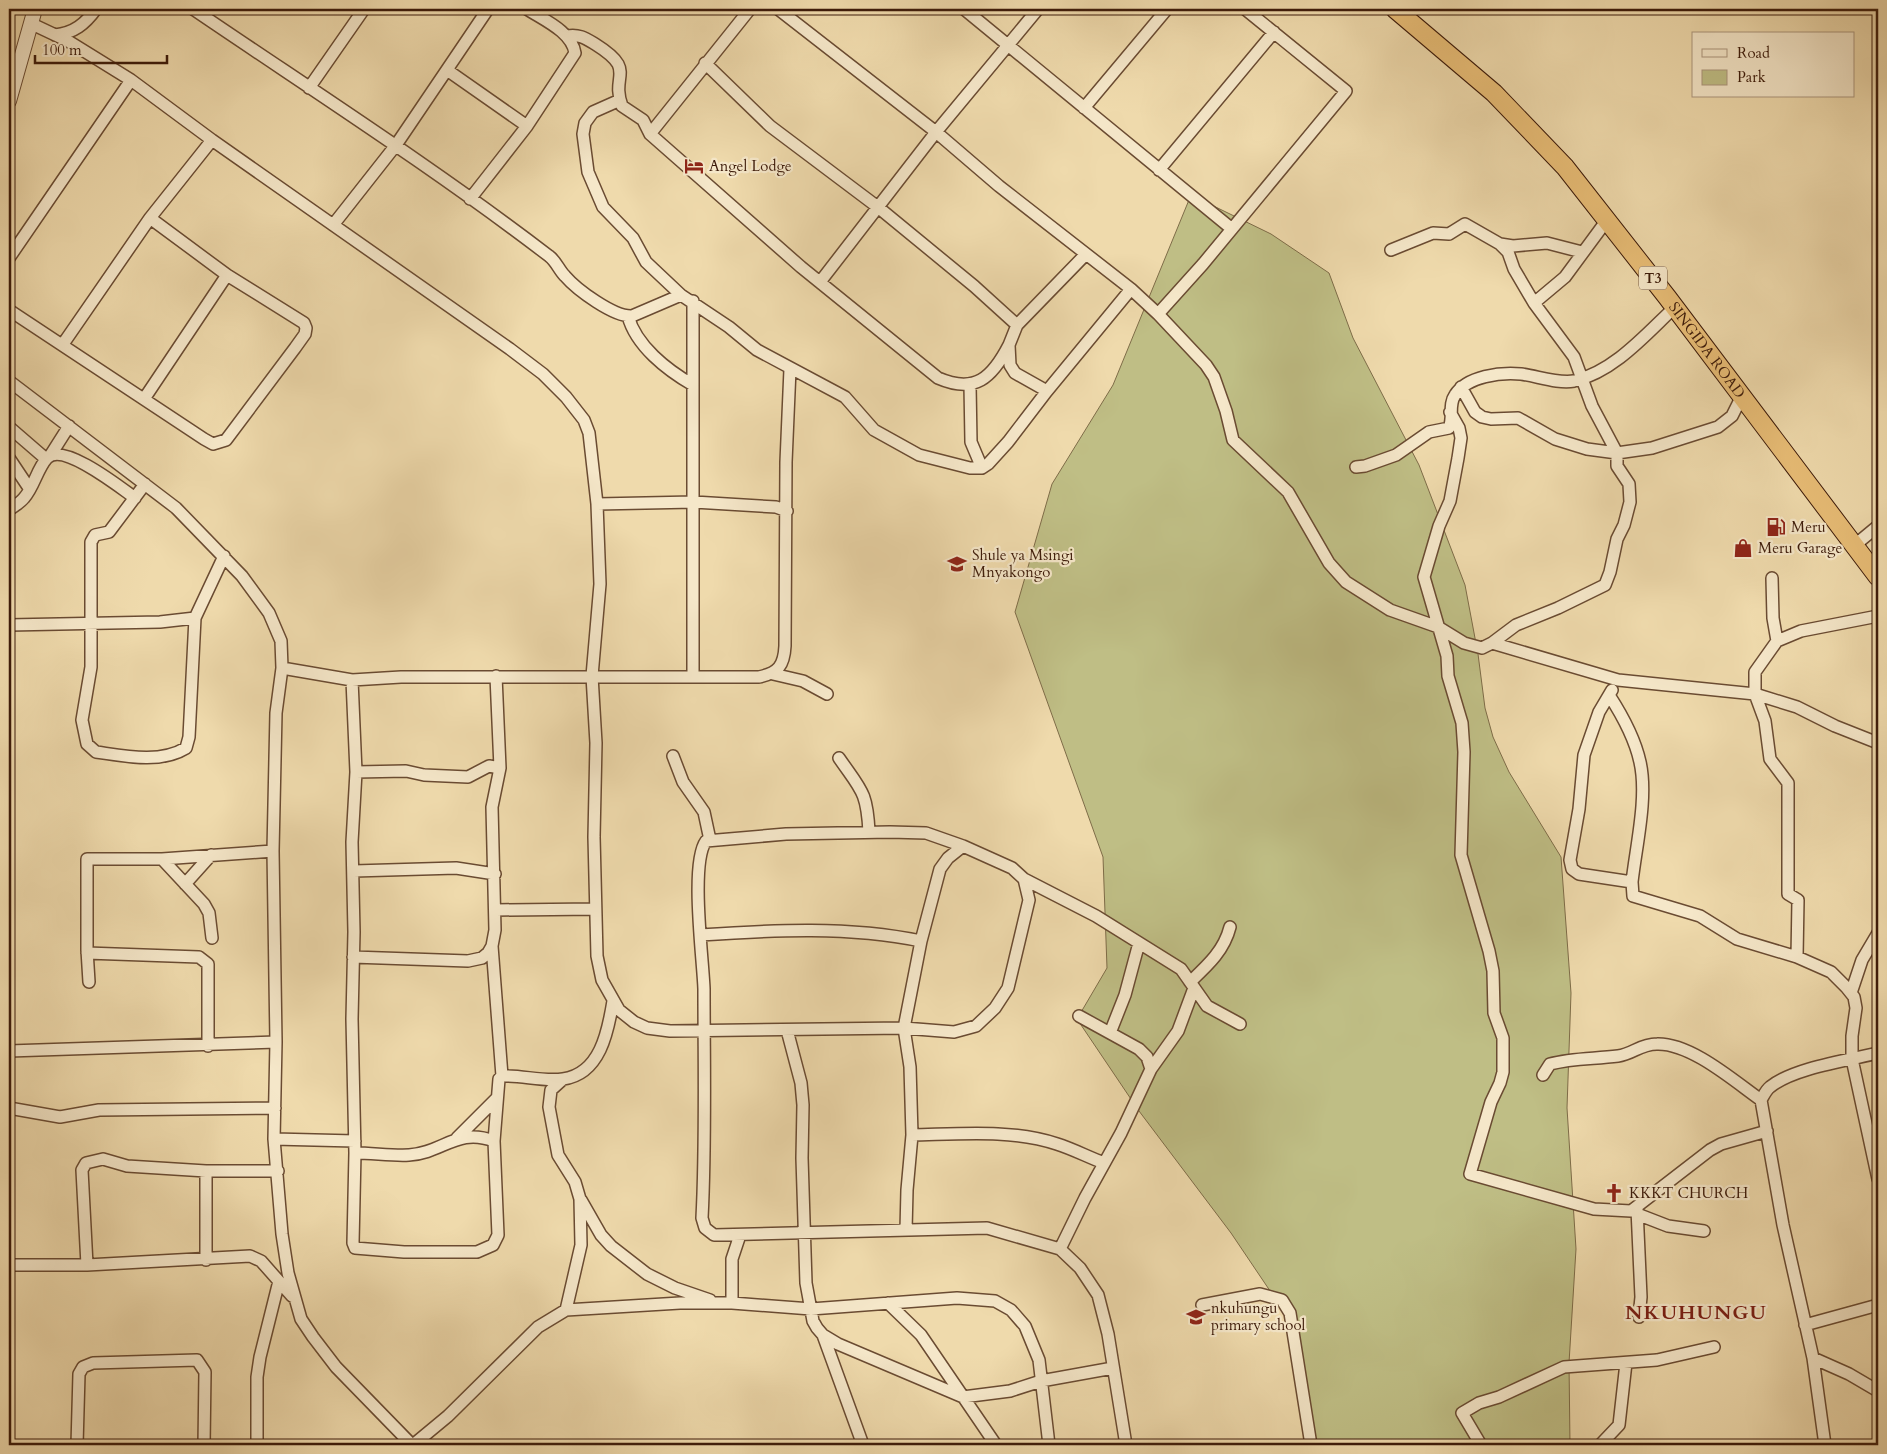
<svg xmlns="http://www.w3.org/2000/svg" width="1887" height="1454" font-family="Cardo,serif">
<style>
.green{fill:#bfbe85;stroke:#7e6c48}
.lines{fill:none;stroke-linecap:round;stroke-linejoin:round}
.minor-casing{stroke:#6a4b32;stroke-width:14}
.tertiary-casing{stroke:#6a4b32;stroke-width:16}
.trunk-casing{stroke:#3d1b0a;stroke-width:20}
.minor{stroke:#f5e7c9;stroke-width:11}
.tertiary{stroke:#f5e7c9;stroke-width:14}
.trunk{stroke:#e8bd76;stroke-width:18}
.labels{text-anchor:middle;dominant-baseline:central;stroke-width:4.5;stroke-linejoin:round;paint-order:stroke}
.shield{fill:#f5e7c9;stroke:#745843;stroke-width:1}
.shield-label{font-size:14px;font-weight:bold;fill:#3d1b0a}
.poi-label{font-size:15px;fill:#3d1b0a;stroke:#f5e7c9;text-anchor:start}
.street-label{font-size:15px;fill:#3d1b0a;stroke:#f5e7c9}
.district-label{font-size:20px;font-weight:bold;letter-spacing:1px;fill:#7a1f14;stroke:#f5e7c9}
</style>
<rect width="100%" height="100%" fill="#efdaac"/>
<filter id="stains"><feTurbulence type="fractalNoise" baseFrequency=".004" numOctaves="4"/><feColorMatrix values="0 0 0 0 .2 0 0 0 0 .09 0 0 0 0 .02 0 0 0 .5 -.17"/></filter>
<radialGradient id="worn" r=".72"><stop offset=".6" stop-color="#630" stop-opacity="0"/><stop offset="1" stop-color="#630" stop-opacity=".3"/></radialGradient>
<path class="green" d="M1191 195 1271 234 1329 273 1353 338 1419 465 1465 585 1478 654 1485 708 1493 737 1509 772 1561 857 1571 993 1567 1108 1576 1249 1569 1363 1570 1445H1312L1293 1325 1231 1233 1139 1111 1077 1019 1107 968 1103 857 1015 612 1052 484 1113 385Z"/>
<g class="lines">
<g class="minor-casing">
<path id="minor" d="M193 9C312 90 434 168 549 256 556 261 559 270 565 276 577 290 614 317 632 316L681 295
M778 9 936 132 999 186 1131 289 1158 314 1206 365 1214 377 1226 411 1233 440 1288 492 1329 563 1346 582 1390 610 1438 627 1464 643 1482 648 1492 643 1618 680 1755 694 1797 707 1835 726 1878 743
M964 9 1232 229
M32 24 68 41 131 80 212 140 510 349 543 374 566 397 584 420 589 433 597 504 600 584 592 676 596 743 594 837 597 956 602 980 619 1010 634 1022 647 1028 670 1031 904 1028 954 1032 976 1026 995 1008 1008 988 1029 900 1024 879 1012 868 963 846 926 833 890 832 786 834 706 841C690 863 703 959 704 989 704 1065 706 1142 702 1218L705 1228 714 1235 987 1228 1060 1249 1080 1268 1098 1295 1108 1334 1126 1445
M55 35C74 33 85 24 96 9
M567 36C579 34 585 38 595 44 638 71 610 74 622 106L643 120 650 134 801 267 938 378C975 394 992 378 1009 345
M705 63 770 126 879 208 974 286 1017 325
M447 70 527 126
M309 88 364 9
M620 100 593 112 585 123 583 134 588 172 603 207 633 238 646 262 681 295 729 327 757 350 845 397 874 430 919 455 970 468H982L988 464 1008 442 1047 391 1131 289
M1084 108 1167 9
M650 134 750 9
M1159 170 1274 32
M470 199 527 126 575 53C572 32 544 20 527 9
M333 225 396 145 488 9
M1391 250 1433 233 1449 234 1465 224 1500 244 1513 246 1547 243 1582 252
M9 258 131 80
M820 282 936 132 1038 9
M1534 303 1565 277 1607 220
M9 310 204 439 213 444 226 440 295 348 305 334 306 328 304 323 227 275 150 218
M1158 314 1203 264 1346 91 1245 9
M628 316C636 346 667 370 693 385
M63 344 150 218 212 140
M9 381 176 508 242 576 269 613 281 641 282 668 276 713 273 851 276 1042 274 1139 282 1234 288 1273 301 1319 313 1337 336 1367 412 1445
M970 385 971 442 982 468
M1461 387 1475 412 1482 417 1491 419 1518 418 1555 439 1587 449 1617 453 1652 448 1718 427 1732 416 1742 396
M1047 391 1015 373 1010 365 1009 345 1017 325 1086 254
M144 399 227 275
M1450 412 1459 428 1461 438 1458 458 1450 501 1439 526 1424 577 1447 656 1448 676 1462 723 1464 752 1461 855 1489 951 1493 971 1494 1013 1503 1038V1072L1500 1083 1491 1102 1470 1174 1594 1209 1631 1211 1710 1150 1721 1144 1767 1131
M9 427 46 459
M50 456 69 426
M9 458 29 488
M1356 467 1365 466 1396 455 1429 432 1449 428C1454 417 1448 405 1455 395 1467 376 1501 372 1521 374 1537 376 1558 384 1574 381 1615 371 1646 334 1675 307
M145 484 109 532 95 535 91 542V667L82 720 87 744 96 752C124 756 160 764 186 748L189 737 195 618
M597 504 694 502 776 507 787 511
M9 510C14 506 20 503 24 498 34 487 37 469 47 458 63 442 121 488 135 498
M1855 545 1878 526
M1772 578 1773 618 1777 641
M9 625 160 622 195 618 224 556
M1492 643 1516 625 1558 608 1605 585 1610 572 1617 539 1624 525 1630 502 1629 484 1617 466V453L1592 406 1574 357 1534 303 1514 269 1508 252 1500 244
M282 668 352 680 401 677H759C778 673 784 666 785 646L786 462 790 369
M773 674 803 681 827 694
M693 676V301
M352 680 356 772 352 842 354 932 352 1019 355 1153 353 1243 355 1248 404 1252H477L493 1245 498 1235 494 1141 499 1079 502 1076C522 1075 543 1082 563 1079 600 1074 608 1032 613 1001
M1612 690 1599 712 1584 755 1579 809 1570 860 1572 869 1579 874 1632 882
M1609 695C1622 715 1635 739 1640 762 1648 797 1636 846 1632 882L1633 896 1700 916 1737 939 1797 957 1831 972 1846 987 1854 997 1856 1008 1852 1036V1059L1878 1179
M673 756 683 782 704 812 710 840
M839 758C861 790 867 791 869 832
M356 772 406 771 424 775 468 777 489 766 500 768
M162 859 204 904 209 913 212 938
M354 871 456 868 495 874
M1024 879 1096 916 1181 969 1207 1006 1240 1024
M185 884 211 855
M496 910 595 909
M700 935C775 930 848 926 921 941
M492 946 502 1076
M87 953 199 957 208 964V1046
M353 957 468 961 482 958 488 953 492 946 495 930 492 807 500 768 496 676
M1797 957 1798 900 1788 894V783L1770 759 1765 721 1755 694V672L1777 641 1801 631 1878 616
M89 982 87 950V859H162L273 851
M1190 982C1207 966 1224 951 1230 927
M1851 993 1862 960 1878 933
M787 1030 801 1083 803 1105 802 1158 806 1283 813 1321 817 1328 823 1335 838 1344 963 1397 1010 1391 1041 1381 1113 1368
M1110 1033 1125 995 1139 943
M9 1051 276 1042
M1151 1069 1178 1031 1194 988
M1543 1075 1550 1064C1572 1058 1594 1059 1618 1056 1633 1054 1640 1044 1657 1044 1691 1043 1734 1081 1761 1100
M562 1080 551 1090 549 1107 558 1155 575 1182 580 1199 581 1245 566 1310
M9 1108 60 1117 99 1110 275 1108
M912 1135C960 1134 1012 1129 1057 1144 1073 1149 1088 1157 1104 1163
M457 1138 496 1099
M274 1139 355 1141
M355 1153C373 1153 392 1156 409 1155 443 1153 457 1127 494 1141
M206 1171V1260
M581 1200 601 1235 611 1246 647 1274 675 1288 710 1300
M1637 1209 1641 1297 1639 1317
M1637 1214 1668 1226 1704 1231
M906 1230 907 1190 912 1135 910 1067 904 1028 921 941 940 869 948 858 963 846
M1060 1249 1085 1198 1121 1133 1151 1069 1147 1057 1139 1049 1079 1016
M9 1265H87L250 1256 261 1261 292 1296
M87 1265 82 1170 86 1163 103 1159 127 1166 206 1171H278
M732 1303V1259L740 1235
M888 1303 921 1335 996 1445
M1202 1305 1260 1294 1282 1300 1290 1313 1311 1445
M1805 1325 1878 1305
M823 1335 863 1445
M1813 1358 1849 1374 1878 1391
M77 1445 79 1374 83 1367 93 1363 197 1360 205 1372 204 1445
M257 1445V1377L260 1357 279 1281
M413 1445 448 1416 538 1327 566 1310 680 1303H732L811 1309 957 1298 995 1301 1011 1310 1025 1326 1039 1360 1049 1445
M1481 1445 1462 1413 1479 1403 1499 1397 1564 1367 1657 1360 1714 1347
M1600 1445 1619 1425 1626 1363
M1825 1445 1813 1358 1783 1225 1761 1100C1764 1095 1766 1090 1770 1087 1793 1068 1849 1060 1878 1053"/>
</g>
<g class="tertiary-casing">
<path id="tertiary" d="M9 101 35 9"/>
</g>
<g class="trunk-casing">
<g id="trunk">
<path id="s1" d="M1395 9 1494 93 1565 167 1667 297 1878 577"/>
</g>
</g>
<use href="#minor" class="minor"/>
<use href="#tertiary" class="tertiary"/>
<use href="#trunk" class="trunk"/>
</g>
<defs>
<g id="hotel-bare" transform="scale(1.5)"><path d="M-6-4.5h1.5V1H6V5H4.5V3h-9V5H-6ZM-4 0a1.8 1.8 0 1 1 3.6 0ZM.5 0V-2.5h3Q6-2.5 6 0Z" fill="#8f2418" stroke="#f5e7c9" stroke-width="2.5" paint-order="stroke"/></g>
<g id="fuel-bare" transform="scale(1.5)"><path d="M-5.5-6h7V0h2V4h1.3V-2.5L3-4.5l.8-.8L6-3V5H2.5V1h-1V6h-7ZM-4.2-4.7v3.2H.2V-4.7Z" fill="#8f2418" stroke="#f5e7c9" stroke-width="2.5" paint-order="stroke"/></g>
<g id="shop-bare" transform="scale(1.5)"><path d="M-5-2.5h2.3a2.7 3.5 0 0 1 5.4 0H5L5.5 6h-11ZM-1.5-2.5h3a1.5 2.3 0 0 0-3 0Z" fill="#8f2418" stroke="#f5e7c9" stroke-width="2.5" paint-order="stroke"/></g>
<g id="school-bare" transform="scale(1.5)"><path d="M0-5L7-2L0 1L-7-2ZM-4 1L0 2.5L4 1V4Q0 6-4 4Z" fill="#8f2418" stroke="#f5e7c9" stroke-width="2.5" paint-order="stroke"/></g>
<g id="church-bare" transform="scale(1.5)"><path d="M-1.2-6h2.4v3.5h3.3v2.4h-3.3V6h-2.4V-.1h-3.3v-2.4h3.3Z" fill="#8f2418" stroke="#f5e7c9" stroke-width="2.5" paint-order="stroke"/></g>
</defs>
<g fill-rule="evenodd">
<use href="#hotel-bare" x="694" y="166"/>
<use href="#fuel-bare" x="1776" y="527"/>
<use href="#shop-bare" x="1743" y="548"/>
<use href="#school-bare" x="957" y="564"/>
<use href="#church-bare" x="1614" y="1193"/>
<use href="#school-bare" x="1196" y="1317"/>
</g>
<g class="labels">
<rect class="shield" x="1639" y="266.5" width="28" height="23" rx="4"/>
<g class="shield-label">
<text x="1653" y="278">T3</text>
</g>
<g class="poi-label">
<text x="709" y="166">Angel Lodge</text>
<text x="1791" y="527">Meru</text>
<text x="1758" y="548">Meru Garage</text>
<text x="972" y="555">Shule ya Msingi<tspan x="972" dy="17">Mnyakongo</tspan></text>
<text x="1629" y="1193">KKKT CHURCH</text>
<text x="1211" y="1308">nkuhungu<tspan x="1211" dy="17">primary school</tspan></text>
</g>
<g class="street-label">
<text stroke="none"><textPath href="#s1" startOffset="464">SINGIDA ROAD</textPath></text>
</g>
<g class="district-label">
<text x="1696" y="1312">NKUHUNGU</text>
</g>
</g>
<rect width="1887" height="1454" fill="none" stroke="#efdaac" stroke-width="30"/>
<rect x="10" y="10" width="1867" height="1434" fill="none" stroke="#3d1b0a" stroke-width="2.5"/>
<rect x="15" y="15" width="1857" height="1424" fill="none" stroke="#3d1b0a"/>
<rect x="1692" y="32" width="162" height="65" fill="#f5e7c9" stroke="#ab957d"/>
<rect x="1702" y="49" width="25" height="8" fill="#f5e7c9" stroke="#ab957d"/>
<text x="1737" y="58" font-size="15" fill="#3d1b0a">Road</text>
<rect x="1702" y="70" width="25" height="15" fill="#bfbe85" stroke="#ab957d"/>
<text x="1737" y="82" font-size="15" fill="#3d1b0a">Park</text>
<path d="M35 55v8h132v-8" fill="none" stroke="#3d1b0a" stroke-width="2.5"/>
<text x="42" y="55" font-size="15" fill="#3d1b0a" stroke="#f5e7c9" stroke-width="4" paint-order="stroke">100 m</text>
<rect width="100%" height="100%" filter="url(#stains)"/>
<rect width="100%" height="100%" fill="url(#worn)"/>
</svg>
